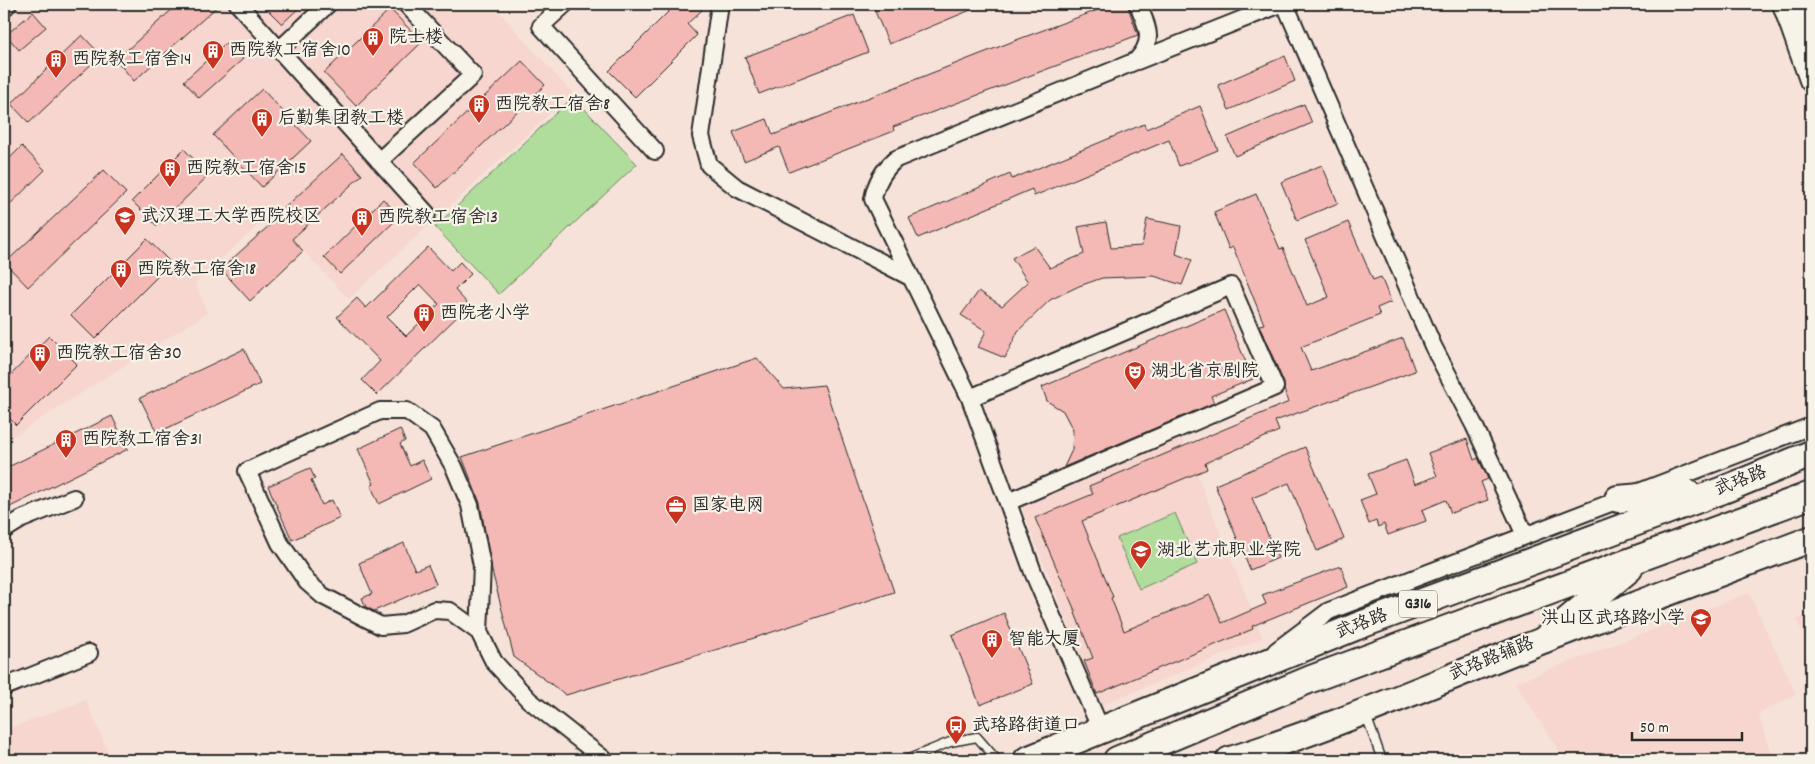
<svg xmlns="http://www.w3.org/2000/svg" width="1815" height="764" font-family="Dekko,'LXGW WenKai TC',sans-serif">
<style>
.built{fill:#f6d6ce}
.green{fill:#b0dd9c;stroke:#6e8464}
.building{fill:#f5b9b5;stroke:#2b2b2b;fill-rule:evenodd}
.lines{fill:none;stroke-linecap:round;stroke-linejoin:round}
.service-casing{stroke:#2b2b2b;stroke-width:11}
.minor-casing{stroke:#2b2b2b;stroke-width:20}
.secondary-casing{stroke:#2b2b2b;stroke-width:26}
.primary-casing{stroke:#2b2b2b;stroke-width:29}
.trunk-casing{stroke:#2b2b2b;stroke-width:30}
.service{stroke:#f7f3e8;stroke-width:8}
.minor{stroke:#f7f3e8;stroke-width:16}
.secondary{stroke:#f7f3e8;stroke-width:22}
.primary{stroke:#f7f3e8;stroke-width:25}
.trunk{stroke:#f7f3e8;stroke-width:26}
.labels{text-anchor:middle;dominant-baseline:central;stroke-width:4.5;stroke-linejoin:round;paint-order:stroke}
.shield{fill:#f7f3e8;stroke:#686764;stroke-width:1}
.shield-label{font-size:16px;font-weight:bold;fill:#2b2b2b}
.poi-label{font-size:18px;fill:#2b2b2b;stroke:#f7f3e8;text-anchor:start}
.street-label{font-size:18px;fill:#2b2b2b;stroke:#f7f3e8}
</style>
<rect width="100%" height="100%" fill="#f6e2d9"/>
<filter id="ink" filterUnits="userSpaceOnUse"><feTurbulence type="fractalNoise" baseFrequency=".02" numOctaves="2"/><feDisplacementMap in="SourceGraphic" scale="10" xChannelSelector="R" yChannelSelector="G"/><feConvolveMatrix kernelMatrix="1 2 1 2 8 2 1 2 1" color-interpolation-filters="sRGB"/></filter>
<g filter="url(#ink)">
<path class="built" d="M4 4H492L572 93 349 299 269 215 195 283 207 313 4 442Z
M1181 436 1263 638 1101 705 1019 502Z
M1749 593 1796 694 1758 714 1774 760H1565L1515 683Z
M1811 614V653L1797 620Z
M86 700 111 760H4V730Z"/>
<path class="green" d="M573 97 637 164 499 294 435 227Z
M1175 513 1197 564 1139 589 1117 538Z"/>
<path class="building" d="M178 4H220L134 81 116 60Z
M262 4H303L282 24Z
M676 4H696L702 10 687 24 697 35 635 97 609 71Z
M886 4H985L889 44 874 9Z
M1114 4H1127L1138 35 893 127 894 131 789 172 779 147 744 161 733 132 767 119 773 135 1019 39Z
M390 9 422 42 356 106 324 73Z
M33 12 46 27 19 50 6 35Z
M854 15 868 52 759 94 745 57Z
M82 35 101 55 29 123 11 104Z
M227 42 243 59 199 98 184 81Z
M1285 56 1295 81 1229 110 1218 85Z
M522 61 545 85 437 188 414 163Z
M262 89 311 141 262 187 213 135Z
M1304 104 1312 123 1235 156 1227 137Z
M1200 106 1218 150 1179 166 1169 140 1034 196 1032 189 918 238 909 218 1010 174 1012 179 1144 124 1146 129Z
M22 146 45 170 4 210V164Z
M184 149 209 175 157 226 132 201Z
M343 154 362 175 292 239 303 251 250 301 221 269 282 214 280 212Z
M1322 165 1338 203 1297 220 1281 182Z
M104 170 126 193 28 287 5 263Z
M1256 194 1280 249 1283 248 1307 306 1329 297 1305 240 1348 222 1373 280 1381 277 1391 302 1377 308 1380 315 1301 347 1311 371 1403 338 1415 371 1275 421 1279 431 1205 463 1207 469 1082 521 1113 597 1111 598 1124 631 1210 595 1222 623 1266 604 1262 595 1341 566 1348 587 1252 626 1253 629 1097 694 1084 661 1093 658 1075 613H1076L1035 518 1093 494 1089 486 1289 402 1284 390V383L1259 325 1264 324 1233 247 1229 249 1214 212Z
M383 199 400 216 340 274 324 257Z
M1147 219 1181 226 1176 254 1192 260 1182 285 1154 276 1102 278 1079 286 1050 300 1018 331 1005 358 978 347 986 331 961 315 979 291 1002 306 1028 282 1012 258 1034 246 1050 268 1084 254 1078 227 1106 222 1111 248 1142 246Z
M147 239 171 263 95 339 71 315Z
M428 247 451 271 460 262 471 274 455 290 469 305 377 395 362 380 380 361 337 317 357 298 366 308ZM420 284 439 304 406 336 387 317Z
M1224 310 1253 379 1211 396 1214 403 1064 467 1072 450 1073 430 1063 411 1047 401 1042 387Z
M49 336 77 364 16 425 4 413V382Z
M244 349 260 384 157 433 140 398Z
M757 358 784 389 824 385 894 592 748 640 566 695 514 657 492 571 480 503 462 457Z
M112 416 128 449 10 507 4 494V469Z
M400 429 405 441 400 444 410 466 422 460 431 479 379 504 371 486 374 484 358 449Z
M1467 439 1474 460 1478 458 1488 479 1481 482 1488 500 1451 513 1446 500 1422 510 1426 521 1388 535 1384 524 1378 527 1376 521 1369 524 1360 500 1376 494 1368 474 1406 460 1415 484 1437 476 1428 453Z
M1305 447 1344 539 1317 551 1289 483 1252 498 1278 558 1250 570 1215 485Z
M310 468 315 479 311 480 322 505 332 500 340 518 292 540 268 486Z
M404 543 415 570 428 565 436 584 374 611 366 607 362 598 372 594 359 563Z
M1004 613 1033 684 980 705 952 635Z"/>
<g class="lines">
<g class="service-casing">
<path id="service" d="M1366 715 1382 760
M906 760 950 742 977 737 997 760"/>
</g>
<g class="minor-casing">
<path id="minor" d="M238 4 427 214
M565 4 541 26 655 151
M720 4 701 136 709 165 737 188 912 278
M1285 4 1433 346 1474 425 1525 535
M4 8 8 4
M279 50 328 4
M1137 61 1281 4
M379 161 473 75 406 4
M970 398 1231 286 1275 387 1008 502
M4 530 22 519 74 498
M479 632 482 566 470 505 454 467 432 429 407 411H380L247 471 280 543 307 582 323 596 381 626 403 624 434 610 450 611 479 632 494 662 529 700 605 760
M1276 651 1329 611 1811 426
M4 687 89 653
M1101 730 1033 572 970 398 873 199C876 182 883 170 896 159L1136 61C1156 40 1147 27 1138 4"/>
</g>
<g class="secondary-casing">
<path id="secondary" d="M1784 4 1811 80
M1804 4 1811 24"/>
</g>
<g class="primary-casing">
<path id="primary" d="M1229 760C1325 730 1418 690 1511 653 1611 613 1711 577 1811 539"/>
</g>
<g class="trunk-casing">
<path id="trunk" d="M1618 499 1687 493
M1545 639 1629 569
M1027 760 1355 627 1723 490 1811 454
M1117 760 1311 679 1811 495"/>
</g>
<use href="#service" class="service"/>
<use href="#minor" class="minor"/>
<use href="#secondary" class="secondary"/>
<use href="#primary" class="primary"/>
<use href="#trunk" class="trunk"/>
</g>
</g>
<defs>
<g id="building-pin" transform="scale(1.125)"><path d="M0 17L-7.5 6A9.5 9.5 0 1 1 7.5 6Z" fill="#c8321e" stroke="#f7f3e8"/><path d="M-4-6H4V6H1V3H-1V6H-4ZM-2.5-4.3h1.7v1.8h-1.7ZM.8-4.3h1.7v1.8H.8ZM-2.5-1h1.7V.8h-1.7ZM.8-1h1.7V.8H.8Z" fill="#fff"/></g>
<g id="university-pin" transform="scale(1.125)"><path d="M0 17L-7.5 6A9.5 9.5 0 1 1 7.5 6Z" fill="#c8321e" stroke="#f7f3e8"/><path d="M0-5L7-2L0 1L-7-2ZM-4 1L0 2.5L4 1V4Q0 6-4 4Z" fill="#fff"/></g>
<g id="theatre-pin" transform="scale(1.125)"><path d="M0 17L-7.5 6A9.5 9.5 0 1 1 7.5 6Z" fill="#c8321e" stroke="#f7f3e8"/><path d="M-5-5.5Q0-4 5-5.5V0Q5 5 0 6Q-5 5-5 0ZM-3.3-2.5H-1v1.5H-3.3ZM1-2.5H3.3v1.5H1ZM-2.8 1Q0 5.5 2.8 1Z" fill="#fff"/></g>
<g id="office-pin" transform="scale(1.125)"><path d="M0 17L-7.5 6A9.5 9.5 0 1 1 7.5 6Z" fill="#c8321e" stroke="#f7f3e8"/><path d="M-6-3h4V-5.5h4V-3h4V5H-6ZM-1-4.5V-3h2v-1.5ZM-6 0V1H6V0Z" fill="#fff"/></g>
<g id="school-pin" transform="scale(1.125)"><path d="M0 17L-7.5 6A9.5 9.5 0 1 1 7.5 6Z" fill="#c8321e" stroke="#f7f3e8"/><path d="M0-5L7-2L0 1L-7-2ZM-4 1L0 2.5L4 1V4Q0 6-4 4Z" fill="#fff"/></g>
<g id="bus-pin" transform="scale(1.125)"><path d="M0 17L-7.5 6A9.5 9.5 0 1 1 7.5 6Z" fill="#c8321e" stroke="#f7f3e8"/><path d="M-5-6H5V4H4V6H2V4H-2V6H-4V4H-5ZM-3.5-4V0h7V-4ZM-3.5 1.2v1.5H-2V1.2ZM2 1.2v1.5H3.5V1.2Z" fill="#fff"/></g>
</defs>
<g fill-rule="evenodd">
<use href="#building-pin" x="373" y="38"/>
<use href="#building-pin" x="213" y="51"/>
<use href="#building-pin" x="56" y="60"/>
<use href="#building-pin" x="479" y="105"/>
<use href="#building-pin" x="262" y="119"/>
<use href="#building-pin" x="170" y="169"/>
<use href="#university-pin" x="125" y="217"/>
<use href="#building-pin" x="362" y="218"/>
<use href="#building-pin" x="121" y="270"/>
<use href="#building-pin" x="424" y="314"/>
<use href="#building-pin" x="40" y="354"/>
<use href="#theatre-pin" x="1135" y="372"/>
<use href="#building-pin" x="66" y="440"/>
<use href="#office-pin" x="676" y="506"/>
<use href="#university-pin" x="1141" y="551"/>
<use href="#school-pin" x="1701" y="619"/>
<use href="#building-pin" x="992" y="640"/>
<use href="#bus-pin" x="956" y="726"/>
</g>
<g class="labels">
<rect class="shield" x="1399" y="590.5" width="38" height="27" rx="4"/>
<g class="shield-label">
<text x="1418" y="604">G316</text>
</g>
<g class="poi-label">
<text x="389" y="38">院士楼</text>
<text x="229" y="51">西院教工宿舍10</text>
<text x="72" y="60">西院教工宿舍14</text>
<text x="495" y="105">西院教工宿舍8</text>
<text x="278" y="119">后勤集团教工楼</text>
<text x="186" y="169">西院教工宿舍15</text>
<text x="141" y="217">武汉理工大学西院校区</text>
<text x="378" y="218">西院教工宿舍13</text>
<text x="137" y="270">西院教工宿舍18</text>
<text x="440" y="314">西院老小学</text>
<text x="56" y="354">西院教工宿舍30</text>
<text x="1151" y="372">湖北省京剧院</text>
<text x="82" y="440">西院教工宿舍31</text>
<text x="692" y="506">国家电网</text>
<text x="1157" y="551">湖北艺术职业学院</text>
<text x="1685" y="619" text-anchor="end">洪山区武珞路小学</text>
<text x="1008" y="640">智能大厦</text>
<text x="972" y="726">武珞路街道口</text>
</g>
<g class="street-label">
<text transform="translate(1741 482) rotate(-21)">武珞路</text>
<text transform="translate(1362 625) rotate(-21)">武珞路</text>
<text transform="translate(1492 660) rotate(-22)">武珞路辅路</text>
</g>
</g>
<rect width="1815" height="764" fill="none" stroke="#f7f3e8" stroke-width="20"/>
<rect x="10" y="10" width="1795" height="744" fill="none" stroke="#2b2b2b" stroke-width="2" filter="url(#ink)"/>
<path d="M1632 732v8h110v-8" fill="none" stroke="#2b2b2b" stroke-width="2.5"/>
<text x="1640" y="732" font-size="15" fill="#2b2b2b" stroke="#f7f3e8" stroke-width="4" paint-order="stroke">50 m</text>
</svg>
